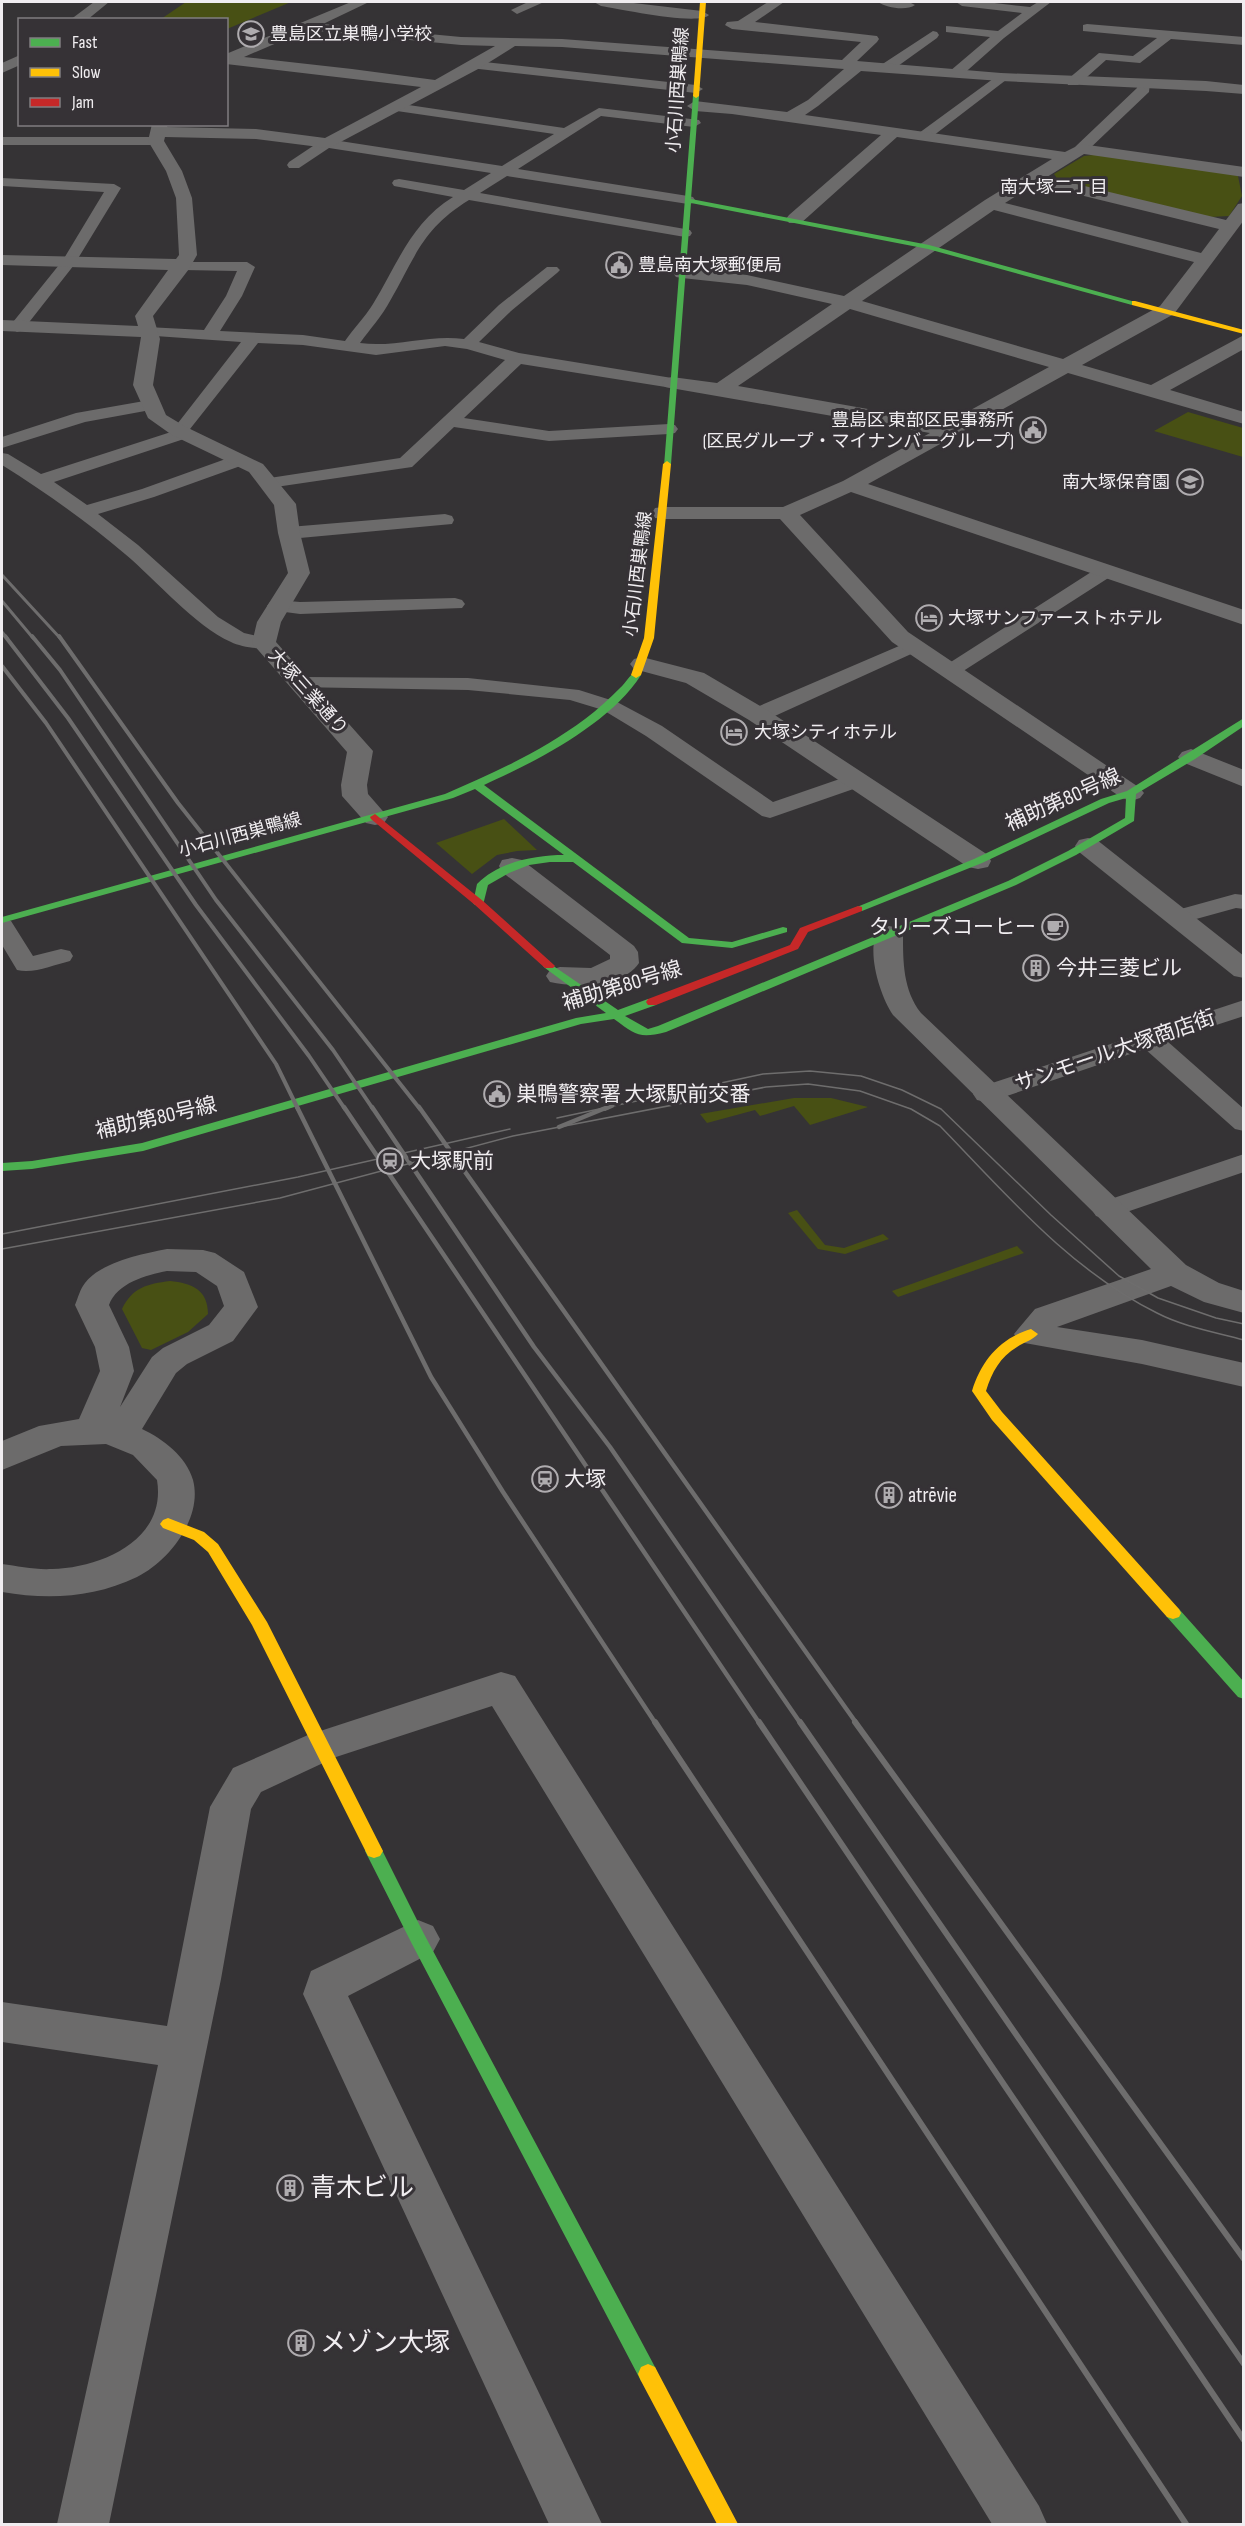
<svg xmlns="http://www.w3.org/2000/svg" width="1245" height="2526" font-family="'Sofia Sans Condensed','Noto Sans JP',sans-serif">
<style>
.green{fill:#485014}
.lines{fill:none;stroke-linecap:round;stroke-linejoin:round}
.lane{fill:#6c6b6b;fill-rule:evenodd}
.street{fill:#6c6b6b;fill-rule:evenodd}
.fast{fill:#4caf50;fill-rule:evenodd}
.slow{fill:#ffc107;fill-rule:evenodd}
.jam{fill:#c62828;fill-rule:evenodd}
.tram{stroke:#6e6d6d;stroke-width:1.5}
.rail-far3{stroke:#6e6d6d;stroke-width:3}
.rail-far2{stroke:#6e6d6d;stroke-width:4}
.rail-far1{stroke:#6e6d6d;stroke-width:4.5}
.rail{stroke:#6e6d6d;stroke-width:6}
.labels{text-anchor:middle;dominant-baseline:central;stroke-width:6;stroke-linejoin:round;paint-order:stroke}
.far-poi-label{font-size:18px;fill:#f0edf0;stroke:#363236;text-anchor:start}
.far-street-label{font-size:18px;fill:#f0edf0;stroke:#363236}
.far-neighbourhood-label{font-size:18px;fill:#f0edf0;stroke:#363236}
.street-label{font-size:21px;fill:#f0edf0;stroke:#363236}
.poi-label{font-size:21px;fill:#f0edf0;stroke:#363236;text-anchor:start}
.near-poi-label{font-size:26px;fill:#f0edf0;stroke:#363236;text-anchor:start}
</style>
<rect width="100%" height="100%" fill="#353335"/>
<path class="green" d="M186 2H291L227 29 226 20 161 19Z
M1103 154 1228 173 1238 176 1242 196 1229 216 1209 217 1058 180 1054 174 1084 156Z
M1188 412 1243 428V457L1154 431Z
M504 819 537 850 517 851 497 855 472 874 436 843Z
M794 1098H831L868 1107 810 1125 794 1106 760 1116 755 1110 707 1123 700 1114Z
M797 1210 825 1245 844 1248 883 1234 889 1239 845 1254 818 1249 788 1213Z
M1017 1246 1024 1253 898 1297 892 1291Z
M170 1281C192 1283 208 1290 208 1314L188 1332 151 1350 142 1348 122 1309C133 1287 147 1284 170 1281Z"/>
<g class="lines">
<path class="lane" d="M528 2H544L517 14 511 10Z
M878 2H909L915 5C907 11 886 8 878 2Z
M956 2H986L1030 7 1038 2H1051L1004 38 960 77H950L949 74 950 71 990 37 946 32V26L998 31 1022 13 962 6Z
M1087 24 1244 37V45L1171 39 1140 63 1106 60 1078 85H1068L1067 82 1068 79 1099 53 1133 56 1157 38 1083 31V25Z
M933 31 937 32 939 35 937 38 891 71H881L880 68 881 65Z
M475 61 696 85 703 89 696 93 470 68 469 65Z
M1001 73 1007 77 1006 80 929 139H919L917 136 919 133Z
M1144 79 1150 83 1149 92 1086 152H1076L1074 149 1076 146 1137 88 1139 80Z
M395 103 564 128 599 108 699 120 701 123 694 127 601 116 518 169 688 196 693 197 695 200 693 203 688 204 507 176 480 193 685 229 690 230 692 233 690 236 685 237 469 200C422 229 416 256 390 301 382 316 370 329 360 343 395 348 429 334 464 339L499 305 547 267H557L560 270 557 273 511 311 479 342 519 353 672 378 678 379 680 383 678 387 672 388 521 364 464 418 549 431 669 424 675 425 678 429 675 433 669 434 549 441 454 427 412 467 269 488 263 487 260 483 263 479 400 458 505 360 467 349 445 346 376 355 303 345 258 343 190 429 193 433 190 437 54 482 87 505 142 489 234 456H246L249 460 246 464 154 497 98 514 138 545 218 617 244 633 271 639 274 643 271 647C260 650 241 647 231 642 195 626 156 580 125 554 86 521 45 492 2 465V453L8 454 41 474 171 432 241 342 141 335 139 332 147 327 204 330 226 296 237 271 183 270 175 265 178 262H247L255 267 242 296 220 331 303 335 345 341C354 328 365 317 373 304 398 263 411 223 453 197L394 186 392 183 394 180 399 179 464 190 491 173 329 148 299 168H289L287 165 289 162 322 140 327 139 502 166 554 134 390 110 388 107Z
M2 137H156L163 141 156 145H2Z
M2 178 114 184 121 188 74 265 23 330 17 332 9 327 63 260 104 192 2 186Z
M150 400 156 401 159 405 156 409 85 422 2 448V437L76 413Z
M445 514 452 516 454 520 452 524 289 539 282 537 280 533 282 529 289 527Z
M1106 565 1113 567 1116 571 1113 575 957 675 950 677 943 675 940 671 943 667 1099 567Z
M455 598 462 600 465 604 462 608 300 614 270 610 267 606 270 602 277 600 300 602Z
M913 640 920 642 923 646 920 650 766 720 758 721 750 720 747 715 750 710Z
M302 677 468 678 579 690 617 702 662 726 773 802 857 773 865 775 868 780 865 785 770 818 762 816 646 736 603 710 570 700 468 690 295 687 292 683 295 679Z
M1235 894 1244 895V909L1236 908 1178 924 1170 922 1166 917 1170 912Z
M2 919 11 921 33 956 61 949 70 951 73 956 70 961C53 965 34 974 17 970L2 945Z
M1244 1000V1016L1167 1041 1244 1109V1131L1235 1129 1145 1049 995 1100 986 1102 977 1100 973 1094 977 1088Z
M1244 1154V1172L1106 1219 1096 1216 1092 1210 1096 1204Z"/>
<path class="street" d="M94 2H109L87 20H70Z
M351 2H369L323 24 461 37 562 39 842 60 861 42 732 29 725 25 727 22 738 21 768 2H784L755 22 877 36 879 39 877 42 857 61 1001 73 1206 81 1244 85V94L1206 91 1001 81 861 71 818 106 805 115 1065 152 1081 144 1244 167V177L1084 154 1047 177 1226 220 1238 204 1244 203V220L1174 314 1082 365 1151 385 1244 335V349L1170 390 1244 412V424L1068 373 868 484 1244 610V625L851 492 800 515 908 632 1140 788 1144 793 1140 798 1131 801 1122 798 892 642 780 519H663L655 518 652 513 655 508 663 507H783L843 481 930 433 665 387 662 383 665 379 672 377 717 383 832 304 747 285 682 278 676 277 673 273 676 269 682 268 747 275 844 296 985 200 1052 159 897 137 801 223H789L786 219 789 215 881 135 732 114 695 111 687 106 695 101 787 112 808 100 844 69 562 47 515 46 480 68 333 146 327 148 256 139 165 137 164 141 182 171 192 198 197 255 189 269 153 316 160 339 153 385 166 415 186 427 263 464 296 504 300 533 310 573 281 622 276 642 373 751 367 785 368 794 388 817 384 823 375 825 366 823 342 796 341 785 347 752 252 643 257 622 288 573 278 533 274 505 249 472 172 435 148 418 133 385 141 337 2 331V320L138 326 135 316 168 270 2 265V255L176 259 179 255 176 198 166 171 148 141 152 124H168L167 127 256 129 325 138 421 87 226 64V54ZM307 30 461 45 495 46 435 80 352 69 244 57ZM1035 184 1219 229 1201 253 1005 203ZM994 210 1194 262 1160 306 1063 359 862 301ZM850 309 1049 367 947 423 738 386Z
M594 2H625L702 11 709 15C698 26 620 9 601 6Z
M20 55V65L2 73V63Z
M642 657 704 673 767 710 988 855 991 861 988 867 978 869 968 867 749 720 686 683 634 669 630 664 634 659Z
M1191 749 1244 770V787L1182 762 1178 757 1182 752Z
M1088 838 1097 840 1244 956V978L1234 976 1079 852 1075 846 1079 840Z
M512 858 522 860 634 946 638 952 639 963C623 987 576 988 550 982L546 976 550 970 560 967 591 968 610 959V955L502 872 499 866 502 860Z
M889 926 899 928 903 934C903 962 903 990 921 1013L1186 1265 1219 1283 1244 1291V1313L1204 1302 1171 1286 1057 1327 1142 1340 1244 1363V1387L1142 1364 1019 1342 1014 1334 1035 1309 1151 1269 893 1015C880 996 865 949 879 928Z
M167 1249 203 1250 215 1253 244 1272 258 1307 233 1341 187 1364 176 1373 142 1429C163 1439 186 1456 193 1480 203 1518 169 1561 137 1577 93 1598 48 1600 2 1592V1564C18 1566 35 1570 52 1569 101 1568 167 1540 157 1480L133 1455 106 1444 61 1446 2 1470V1441L39 1426 79 1419 100 1371 95 1347 75 1305C78 1298 80 1289 85 1283 101 1262 142 1254 167 1249ZM167 1271 196 1272 217 1286 224 1306 209 1325 163 1348 152 1357 120 1407 134 1371 129 1347 109 1305C117 1283 146 1275 167 1271Z
M501 1672 515 1676 1039 2506 1047 2524H992L492 1706 336 1757 261 1792 251 1809 221 1979 109 2524H57L158 2065 2 2042V2002L167 2026 210 1807 233 1768 308 1735Z
M418 1920 433 1926 440 1939 433 1952 348 1996 602 2524H549L303 1994 311 1971Z"/>
<path class="fast" d="M696 94 699 96 691 199 929 245 1139 303 1132 305 928 249 691 203 671 464 664 466 693 96Z
M636 672 641 675C610 724 535 762 484 785L689 938 732 942 783 927 787 928V932L732 948 682 943 573 862H550L529 865 509 873 488 885 483 905H475L473 903 477 884C498 862 535 855 564 855L475 789 453 798 2 923V917L445 794C494 773 542 751 585 719 597 710 609 699 620 688 626 683 629 675 636 672Z
M1244 718V726L1195 759 1136 794 1134 821 1076 855 1016 885 666 1032C639 1039 636 1035 614 1019L581 1024 143 1151 32 1169 2 1171V1163L32 1161 142 1143 576 1018 606 1013 545 968 543 966 545 964 549 963 618 1010 648 999H656L658 1002 656 1005 625 1016 648 1029 658 1026 1008 881 1068 851 1125 818 1126 798 1109 803 982 863 862 911H854L852 909 974 859 1101 799 1127 791Z
M1173 1607 1179 1609 1244 1682V1699L1238 1697 1167 1617 1165 1613 1167 1609Z
M374 1844 380 1846 424 1934 655 2367 658 2374 655 2381 648 2384 641 2381 412 1944 365 1851 368 1846Z"/>
<path class="slow" d="M700 2H706L699 96 696 98 693 96Z
M1135 301 1244 330V334L1132 305V301Z
M667 461 671 464 654 638 641 675 636 678 631 675 644 638 663 464Z
M1031 1329 1038 1334C1033 1340 1024 1342 1017 1347 1000 1357 992 1372 986 1391L1002 1412 1179 1609 1181 1613 1179 1617 1173 1619 1167 1617 992 1420 972 1391C981 1361 1000 1338 1031 1329Z
M168 1518 204 1532 218 1544 267 1622 383 1851 380 1856 374 1858 368 1856 252 1625 208 1552 194 1540 163 1528 160 1524 163 1520Z
M648 2364 655 2367 738 2524H717L641 2381 638 2374 641 2367Z"/>
<path class="jam" d="M375 814 483 901 553 964 555 966 553 968H545L475 905 371 819 370 817Z
M858 906 862 907V911L808 932 798 949 656 1005H648L646 1002 648 999 790 945 800 928Z"/>
<path class="tram" d="M557 1118 763 1074 810 1071 861 1076 902 1090 941 1109 1051 1215 1119 1276 1158 1298 1216 1318 1244 1324
M2 1234 298 1177 510 1129
M2 1249 280 1198 513 1136 766 1087 808 1084 860 1091 911 1109 940 1126C1006 1194 1070 1270 1157 1313 1184 1327 1215 1332 1244 1340"/>
<path class="rail-far3" d="M2 575 60 638
M2 601 33 638
M2 632 7 638"/>
<path class="rail-far2" d="M5 636 68 718 196 905 309 1056 345 1109
M32 636 60 670 216 900 333 1050 373 1109
M59 636 178 803 420 1109
M2 666 46 723 276 1064 298 1109
M605 1109 612 1106"/>
<path class="rail-far1" d="M297 1107 431 1377 503 1492 656 1724
M344 1107 760 1724
M372 1107 534 1347 610 1447 801 1724
M419 1107 857 1724
M559 1127 608 1107"/>
<path class="rail" d="M655 1722 1186 2524
M759 1722 1244 2440
M800 1722 1244 2364
M855 1722 1244 2259"/>
</g>
<defs>
<g id="school-ring" transform="scale(1.35)"><circle r="9.5" fill="#363236" stroke="#afacaf" stroke-width="1.5"/><path d="M0-5L7-2L0 1L-7-2ZM-4 1L0 2.5L4 1V4Q0 6-4 4Z" fill="#afacaf"/></g>
<g id="civic-ring" transform="scale(1.35)"><circle r="9.5" fill="#363236" stroke="#afacaf" stroke-width="1.5"/><path d="M-.6-6.5H3V-4.5H.6V-3L4-1V1h2V6H-6V1h2V-1L-.6-3ZM-1.2 2.5V6h2.4V2.5Z" fill="#afacaf"/></g>
<g id="hotel-ring" transform="scale(1.35)"><circle r="9.5" fill="#363236" stroke="#afacaf" stroke-width="1.5"/><path d="M-6-4.5h1.5V1H6V5H4.5V3h-9V5H-6ZM-4 0a1.8 1.8 0 1 1 3.6 0ZM.5 0V-2.5h3Q6-2.5 6 0Z" fill="#afacaf"/></g>
<g id="cafe-ring" transform="scale(1.35)"><circle r="9.5" fill="#363236" stroke="#afacaf" stroke-width="1.5"/><path d="M-5.5-4.5H6V0H3Q3 3.5 0 3.5H-2.5Q-5.5 3.5-5.5 0ZM3-3.2v2h1.7v-2ZM-6 4.5H4V6H-6Z" fill="#afacaf"/></g>
<g id="building-ring" transform="scale(1.35)"><circle r="9.5" fill="#363236" stroke="#afacaf" stroke-width="1.5"/><path d="M-4-6H4V6H1V3H-1V6H-4ZM-2.5-4.3h1.7v1.8h-1.7ZM.8-4.3h1.7v1.8H.8ZM-2.5-1h1.7V.8h-1.7ZM.8-1h1.7V.8H.8Z" fill="#afacaf"/></g>
<g id="station-ring" transform="scale(1.35)"><circle r="9.5" fill="#363236" stroke="#afacaf" stroke-width="1.5"/><path d="M-3-6H3Q5-6 5-4V2Q5 4 3 4L4.5 6H3L1.5 4h-3L-3 6H-4.5L-3 4Q-5 4-5 2V-4Q-5-6-3-6ZM-3.5-4v3h7v-3ZM-3.5 1v1.5H-2V1ZM2 1v1.5H3.5V1Z" fill="#afacaf"/></g>
</defs>
<g fill-rule="evenodd">
<use href="#school-ring" x="251" y="34"/>
<use href="#civic-ring" x="619" y="265"/>
<use href="#civic-ring" x="1033" y="430"/>
<use href="#school-ring" x="1190" y="482"/>
<use href="#hotel-ring" x="929" y="618"/>
<use href="#hotel-ring" x="734" y="732"/>
<use href="#cafe-ring" x="1055" y="927"/>
<use href="#building-ring" x="1036" y="968"/>
<use href="#civic-ring" x="497" y="1094"/>
<use href="#station-ring" x="390" y="1161"/>
<use href="#station-ring" x="545" y="1479"/>
<use href="#building-ring" x="889" y="1495"/>
<use href="#building-ring" x="290" y="2188"/>
<use href="#building-ring" x="301" y="2343"/>
</g>
<g class="labels">
<g class="far-poi-label">
<text x="270" y="34">豊島区立巣鴨小学校</text>
<text x="638" y="265">豊島南大塚郵便局</text>
<text x="1014" y="420" text-anchor="end">豊島区 東部区民事務所<tspan x="1014" dy="21">(区民グループ・マイナンバーグループ)</tspan></text>
<text x="1170" y="482" text-anchor="end">南大塚保育園</text>
<text x="948" y="618">大塚サンファーストホテル</text>
<text x="754" y="732">大塚シティホテル</text>
</g>
<g class="far-street-label">
<text transform="translate(678 90) rotate(-86)">小石川西巣鴨線</text>
<text transform="translate(638 574) rotate(-83)">小石川西巣鴨線</text>
<text transform="translate(308 692) rotate(48)">大塚三業通り</text>
<text transform="translate(240 835) rotate(-15)">小石川西巣鴨線</text>
</g>
<g class="far-neighbourhood-label">
<text x="1054" y="187">南大塚二丁目</text>
</g>
<g class="street-label">
<text transform="translate(1063 800) rotate(-24)">補助第80号線</text>
<text transform="translate(622 986) rotate(-17)">補助第80号線</text>
<text transform="translate(1115 1051) rotate(-19)">サンモール大塚商店街</text>
<text transform="translate(156 1118) rotate(-13)">補助第80号線</text>
</g>
<g class="poi-label">
<text x="1036" y="927" text-anchor="end">タリーズコーヒー</text>
<text x="1056" y="968">今井三菱ビル</text>
<text x="516" y="1094">巣鴨警察署 大塚駅前交番</text>
<text x="410" y="1161">大塚駅前</text>
<text x="564" y="1479">大塚</text>
<text x="908" y="1495">atrēvie</text>
</g>
<g class="near-poi-label">
<text x="310" y="2188">青木ビル</text>
<text x="320" y="2343">メゾン大塚</text>
</g>
</g>
<rect width="1245" height="2526" fill="none" stroke="#f0edf0" stroke-width="6"/>
<rect x="18" y="18" width="210" height="108" fill="#363236" stroke="#807d80" stroke-width="1.5"/>
<rect x="30" y="38" width="30" height="9" fill="#4caf50" stroke="#807d80" stroke-width="1.5"/>
<text x="72" y="48" font-size="18" fill="#f0edf0">Fast</text>
<rect x="30" y="68" width="30" height="9" fill="#ffc107" stroke="#807d80" stroke-width="1.5"/>
<text x="72" y="78" font-size="18" fill="#f0edf0">Slow</text>
<rect x="30" y="98" width="30" height="9" fill="#c62828" stroke="#807d80" stroke-width="1.5"/>
<text x="72" y="108" font-size="18" fill="#f0edf0">Jam</text>
</svg>
